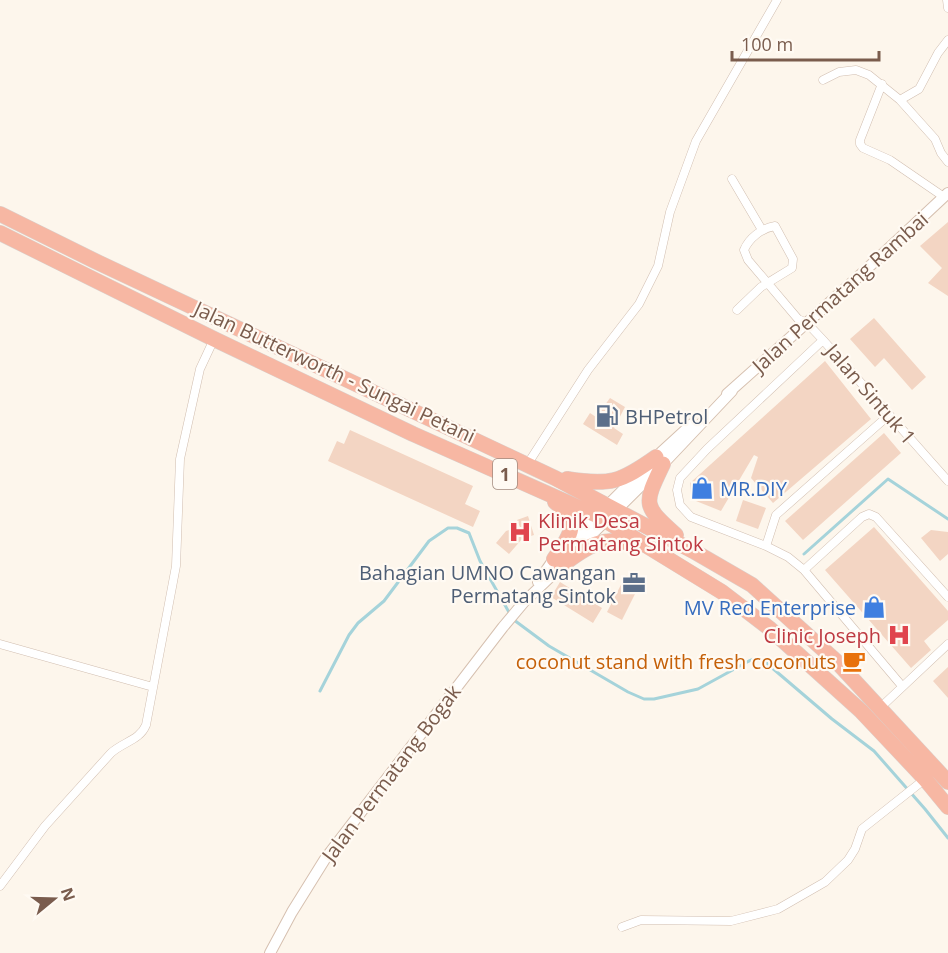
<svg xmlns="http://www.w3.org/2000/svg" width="948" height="953" font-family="'Open Sans',sans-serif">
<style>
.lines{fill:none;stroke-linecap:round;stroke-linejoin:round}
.stream{stroke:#a5d3da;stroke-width:3}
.building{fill:#f3d5c3}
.street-casing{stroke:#d1beb0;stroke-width:9}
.secondary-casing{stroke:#d6c0b0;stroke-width:12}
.highway-casing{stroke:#dad1cd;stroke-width:16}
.street{stroke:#fff;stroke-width:8}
.secondary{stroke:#fff;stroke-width:10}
.highway{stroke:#f7b7a3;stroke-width:15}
.labels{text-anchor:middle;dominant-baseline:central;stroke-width:4.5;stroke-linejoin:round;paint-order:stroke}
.shield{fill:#fffaf3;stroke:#a28b7f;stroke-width:1.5}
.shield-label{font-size:18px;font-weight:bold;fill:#7a5c4d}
.street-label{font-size:20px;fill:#7a5c4d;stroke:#fffaf3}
.service-label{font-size:20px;fill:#4e5e75;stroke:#fffaf3;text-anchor:start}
.shop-label{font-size:20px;fill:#366cbe;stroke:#fffaf3;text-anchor:start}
.health-label{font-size:20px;fill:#be3a42;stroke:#fffaf3;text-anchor:start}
.food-label{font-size:20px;fill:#c56008;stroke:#fffaf3;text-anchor:end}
</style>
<rect width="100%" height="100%" fill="#fdf6ec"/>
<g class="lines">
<path class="stream" d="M804 554 888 479 948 519
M514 620 549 646 628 692 644 699H654L698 689 749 661 754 659 764 661 832 719 874 751 925 809 948 838
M320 691 349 635 358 623 384 601 429 541 448 528H457L469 533 480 561 510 614"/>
</g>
<path class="building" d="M948 222V296L928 283 942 268 920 246Z
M874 318 926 377 912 390 884 358 875 367 850 339Z
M825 361 871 419 773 503 751 478 758 457 754 455 721 511 691 499 690 483Z
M610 398 625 407 614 428 623 434 617 445 583 424 590 413 596 417Z
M350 430 473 486 465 504 480 511 473 527 328 461 337 441 344 444Z
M884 433 901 453 803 540 785 521Z
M743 500 766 508 758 529 736 521Z
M528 516 534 535 522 539 509 554 496 543 506 531 520 527 517 520Z
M874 527 948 611V620L924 641 931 650 911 668 825 570Z
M931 530 948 532V554L940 561 921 538Z
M626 575 641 582 622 620 607 612Z
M560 582 602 608 593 623 551 597Z
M948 667V698L933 681Z"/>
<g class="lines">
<g class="street-casing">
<path id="street" d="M947 0 948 8
M823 80 839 72 856 70 869 75 900 100 935 139 941 153 948 162
M882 84 860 140V144L863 148 890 160 944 197
M900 100 919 89 938 53 948 40
M732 179 762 230
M737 310 761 287 792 268 793 259 775 226C762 228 749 238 744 250L748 260 798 319 807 323 823 340 948 481
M823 340 707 449 680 478 677 490 680 505 691 517 766 546 788 557 804 570 902 686
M527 465 588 370 639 304 658 266 670 212 696 141 777 0
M766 546 776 515 889 415
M804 570 862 517 869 514 876 517 948 597
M0 644 153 687
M881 707 948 644
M0 886 45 826 111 753C123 742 140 740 146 725L176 566 180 459 200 369 214 339
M622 927 641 920 731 921 778 909 825 882 848 860 855 849 862 829 925 779"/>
</g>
<g class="secondary-casing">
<path id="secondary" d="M727 394 857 278 948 193
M576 550 663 464 732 391
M538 582 554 559 656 457 692 424
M270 953 292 912 325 859 503 627 524 602 566 562"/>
</g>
<g class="highway-casing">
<path id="highway" d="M0 214 95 261 555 478 695 552 752 585 836 661 948 782
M0 233 214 339 413 434 598 516 722 592 769 628 861 711 925 779 948 807
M663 464C644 504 642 505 676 535
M567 479C610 486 621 482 656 457
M554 559C570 536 582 522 555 502
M561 566C587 546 604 534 638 545"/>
</g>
<use href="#street" class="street"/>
<use href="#secondary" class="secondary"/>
<use href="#highway" class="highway"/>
</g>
<defs>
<g id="fuel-bare" transform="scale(1.8)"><path d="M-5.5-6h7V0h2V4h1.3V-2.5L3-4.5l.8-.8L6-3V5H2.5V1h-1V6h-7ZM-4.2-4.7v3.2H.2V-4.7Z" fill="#5c6f8a" stroke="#fffaf3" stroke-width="2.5" paint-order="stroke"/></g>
<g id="shop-bare" transform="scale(1.8)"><path d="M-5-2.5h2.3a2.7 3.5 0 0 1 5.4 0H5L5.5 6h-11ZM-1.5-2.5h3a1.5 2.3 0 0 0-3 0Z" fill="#3f7fe0" stroke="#fffaf3" stroke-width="2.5" paint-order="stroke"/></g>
<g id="hospital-bare" transform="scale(1.8)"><path d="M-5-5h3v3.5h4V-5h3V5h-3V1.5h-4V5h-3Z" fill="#e0444e" stroke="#fffaf3" stroke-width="2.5" paint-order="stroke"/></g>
<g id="office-bare" transform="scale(1.8)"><path d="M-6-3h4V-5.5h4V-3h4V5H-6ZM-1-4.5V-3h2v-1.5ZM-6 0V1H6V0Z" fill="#5c6f8a" stroke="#fffaf3" stroke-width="2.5" paint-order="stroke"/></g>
<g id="cafe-bare" transform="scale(1.8)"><path d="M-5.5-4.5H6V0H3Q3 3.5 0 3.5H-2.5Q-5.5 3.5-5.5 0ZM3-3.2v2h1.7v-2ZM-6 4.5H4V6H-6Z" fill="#e8710a" stroke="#fffaf3" stroke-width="2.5" paint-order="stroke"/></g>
</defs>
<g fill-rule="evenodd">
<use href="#fuel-bare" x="607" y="416"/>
<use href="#shop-bare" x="702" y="488"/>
<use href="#hospital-bare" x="520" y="532"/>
<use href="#office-bare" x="634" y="583"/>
<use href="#shop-bare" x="874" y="607"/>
<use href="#hospital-bare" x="899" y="635"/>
<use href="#cafe-bare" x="854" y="661"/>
</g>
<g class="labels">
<rect class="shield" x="493" y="459" width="24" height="30" rx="4.5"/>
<g class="shield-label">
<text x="505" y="474">1</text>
</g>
<g class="street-label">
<text transform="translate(840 292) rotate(-42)">Jalan Permatang Rambai</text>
<text transform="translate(335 372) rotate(25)">Jalan Butterworth - Sungai Petani</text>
<text transform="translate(871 394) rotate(49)">Jalan Sintuk 1</text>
<text transform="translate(391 773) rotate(-53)">Jalan Permatang Bogak</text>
</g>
<g class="service-label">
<text x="625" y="416">BHPetrol</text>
<text x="616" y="572" text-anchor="end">Bahagian UMNO Cawangan<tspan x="616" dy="23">Permatang Sintok</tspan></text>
</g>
<g class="shop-label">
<text x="720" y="488">MR.DIY</text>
<text x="856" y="607" text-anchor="end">MV Red Enterprise</text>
</g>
<g class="health-label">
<text x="538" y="520">Klinik Desa<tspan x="538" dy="23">Permatang Sintok</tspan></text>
<text x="881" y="635" text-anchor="end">Clinic Joseph</text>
</g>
<g class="food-label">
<text x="836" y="661">coconut stand with fresh coconuts</text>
</g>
</g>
<g transform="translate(54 899) rotate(71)" stroke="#fffaf3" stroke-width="4.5" paint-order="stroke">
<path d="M0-4.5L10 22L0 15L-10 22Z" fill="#7a5c4d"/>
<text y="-9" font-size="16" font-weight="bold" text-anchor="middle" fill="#7a5c4d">N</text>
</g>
<path d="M732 51v9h147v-9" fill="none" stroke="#7a5c4d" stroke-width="3"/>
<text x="741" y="51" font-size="18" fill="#7a5c4d" stroke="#fffaf3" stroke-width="4.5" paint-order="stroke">100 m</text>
</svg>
